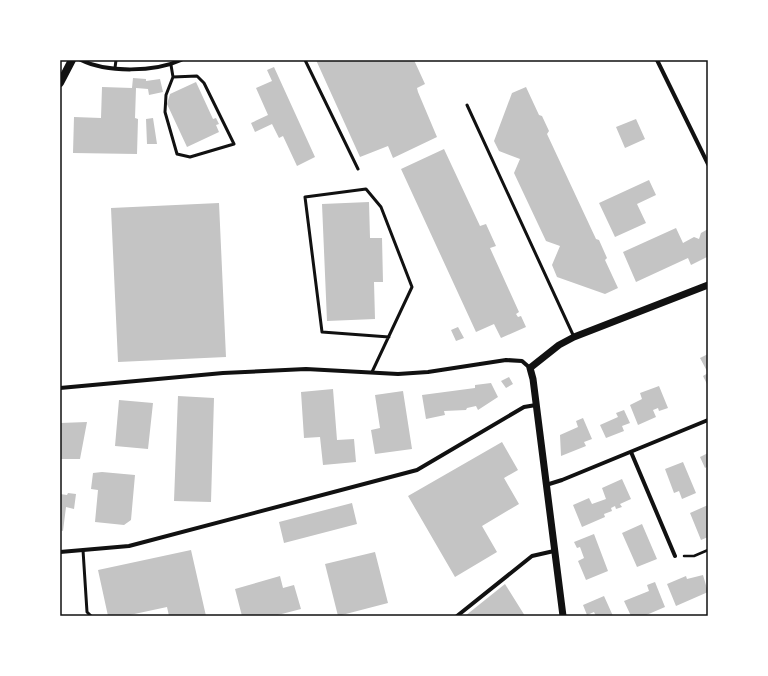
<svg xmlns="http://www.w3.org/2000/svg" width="768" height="676" font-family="'Exo 2',sans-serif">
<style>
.building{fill:#c4c4c4}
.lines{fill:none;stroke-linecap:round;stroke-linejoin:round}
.path{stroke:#111;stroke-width:2.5}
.service{stroke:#111;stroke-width:3}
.minor{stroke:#111;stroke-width:4}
.tertiary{stroke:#111;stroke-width:7}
.secondary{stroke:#111;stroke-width:8}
.neatline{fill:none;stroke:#111;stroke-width:1.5}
</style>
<rect width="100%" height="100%" fill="#fff"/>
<path class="building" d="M316 60H414L425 84 417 88 418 92 437 137 393 158 388 146 360 157Z
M274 67 315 157 297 166 283 136 279 138 272 124 255 132 251 123 268 115 256 88 272 81 267 70Z
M133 78 146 79V81L160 79 163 92 149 95 148 89 136 88 135 118 138 119 137 154 73 153 74 117 101 118 102 87 132 88Z
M196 82 213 119 216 118 219 124 216 125 219 132 187 147 167 104 170 94Z
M526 87 539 115 542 116 549 131 547 134 596 239 599 240 607 258 605 260 618 288 605 294 557 277 552 265 560 246 546 241 514 173 520 159 499 151 494 141 512 93Z
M153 118 157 144H147L146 119Z
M636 119 645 139 625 148 616 127Z
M444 149 480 226 486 224 496 246 490 248 519 312 516 314 518 317 521 316 526 327 501 338 494 324 476 332 401 169Z
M649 180 656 195 637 204 646 223 615 237 599 203Z
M369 202 370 238H382L383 282H374L375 319 327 321 322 204Z
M219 203 226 357 118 362 111 208Z
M676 228 683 243 694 237 699 239 701 233 708 229 707 257 691 265 688 258 636 282 623 252Z
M458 327 464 338 456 341 451 330Z
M708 354V386L703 376 708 373 700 358Z
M509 377 513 384 506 388 501 381Z
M491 383 498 397 478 410 476 406 467 408 466 410 444 411 445 415 426 419 422 395 475 388V385Z
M659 386 668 408 659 411 658 408 653 410 656 417 638 425 630 405 642 399 640 393Z
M333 389 337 440 354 439 356 462 323 465 320 437 304 438 301 392Z
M403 391 412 449 375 454 371 430 380 428 375 395Z
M178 396 214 398 211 502 174 501Z
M119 400 153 403 148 449 115 446Z
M624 410 630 423 622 426 624 431 606 438 600 425 618 417 616 413Z
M583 418 592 439 584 442 586 446 561 456 560 435 578 427 576 421Z
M87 422 80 459H60V423Z
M502 442 518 470 504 478 519 504 482 526 497 552 455 577 408 496Z
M708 453V466L705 468 700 457Z
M683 462 696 493 682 499 679 491 674 493 665 469Z
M102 472 135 475 131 520 124 525 95 522 98 490 91 489 93 473Z
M622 479 631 499 620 504 622 507 616 509 615 506 611 508 612 511 604 514 605 517 582 527 573 505 589 498 592 504 606 499 602 488Z
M68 493 76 494 74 509 66 507 63 531 60 530V494L67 495Z
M352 503 357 524 284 543 279 522Z
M708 505V537L701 540 690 513Z
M642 524 657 559 637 567 622 533Z
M594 534 608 571 586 580 578 561 584 558 580 547 577 548 574 542Z
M191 550 206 616H169L167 607 125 616H108L98 570Z
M375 552 388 603 338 616 325 564Z
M703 575 708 592 676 606 667 584 686 576 687 579Z
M280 576 283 588 294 585 301 609 274 616H242L235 589Z
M655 582 665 607 644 616H631L624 601 649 591 647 585Z
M505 584 525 616H465Z
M604 596 613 616H596L594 612 587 615 583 605Z"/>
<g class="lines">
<path class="path" d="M684 556H694L708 550"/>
<path class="service" d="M305 60 358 169
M171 65 173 77 166 95 165 112 177 154 190 157 234 144 204 83 197 76 173 77
M115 68 116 60
M467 105 574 337
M372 372 412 287 381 207 366 189 305 197 322 332 389 337
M83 550 87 612 91 616"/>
<path class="minor" d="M81 60C107 73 155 72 181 60
M657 60 708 164
M60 388 223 373 306 369 398 374 428 372 506 360 522 361 530 368
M631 452 675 556
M546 485 562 480 708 420
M60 552 129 546 417 470 524 407 536 405
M457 616 532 556 554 551"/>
<path class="tertiary" d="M563 616 533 379 530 368 559 345 574 337 708 285"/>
<path class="secondary" d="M60 83 72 60"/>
</g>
<rect width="768" height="676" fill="none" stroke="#ffffff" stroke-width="122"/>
<rect x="61" y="61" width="646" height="554" class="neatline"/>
</svg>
